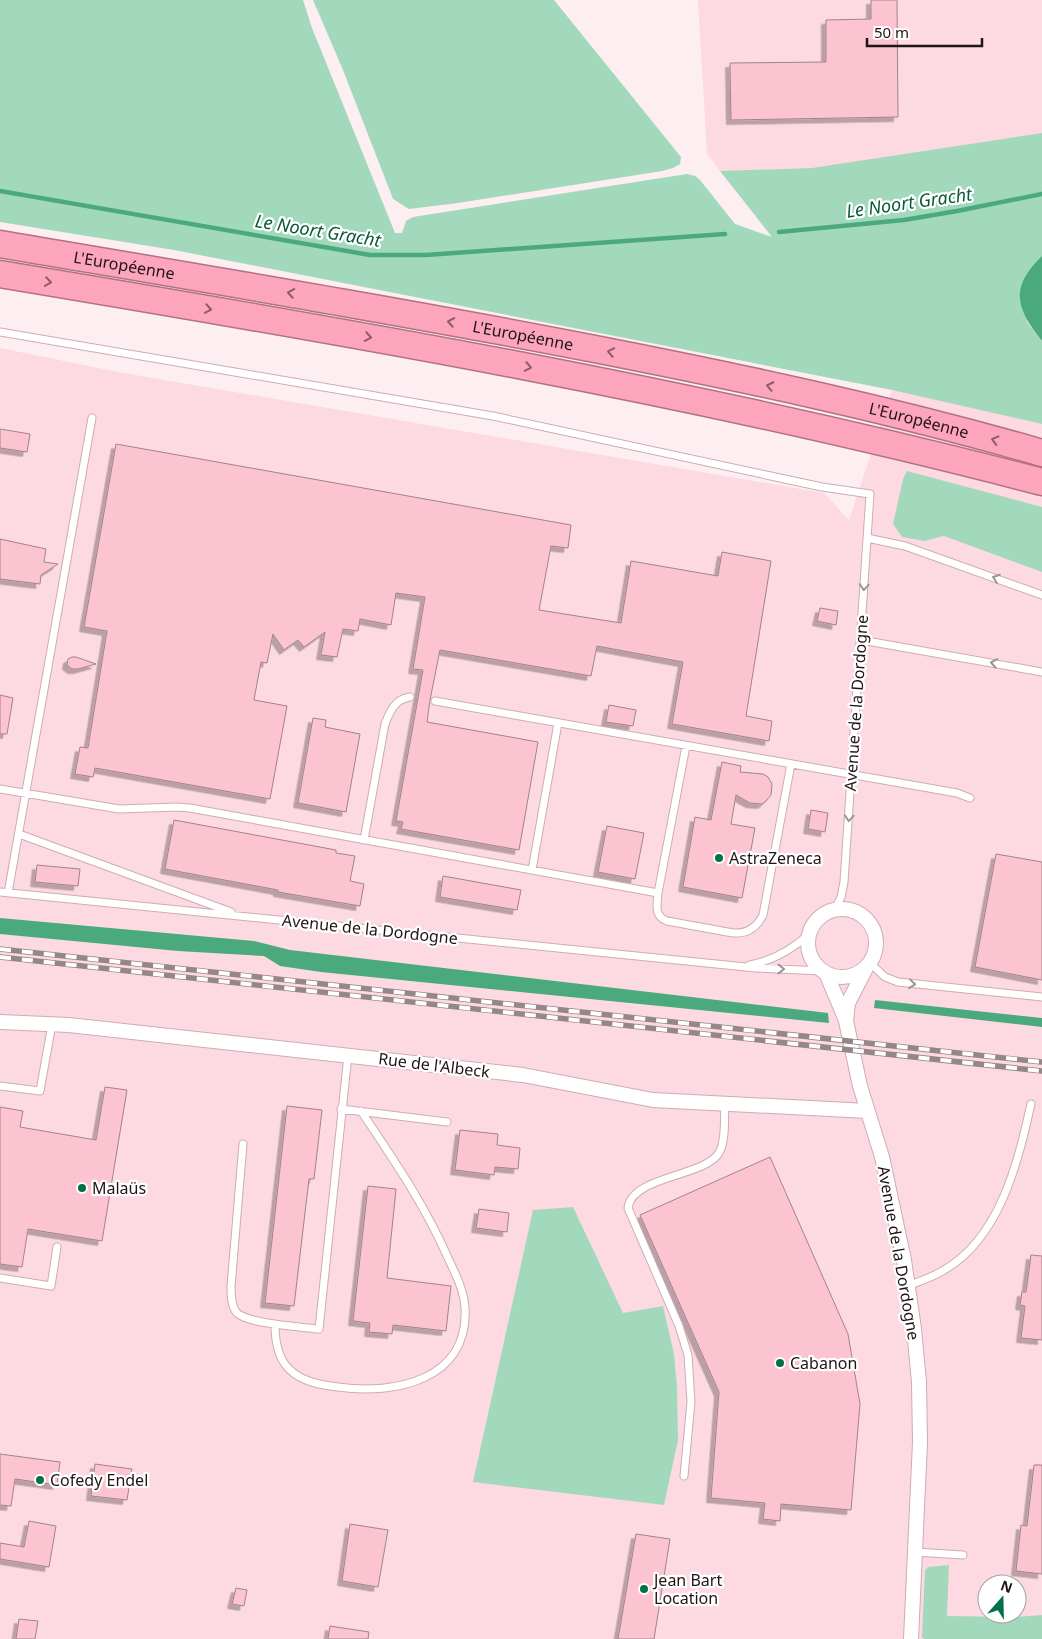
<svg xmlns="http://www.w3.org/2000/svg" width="1042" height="1639" font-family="'Noto Sans',sans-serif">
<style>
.built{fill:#fddae2;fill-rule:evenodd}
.green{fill:#a2d9bc}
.water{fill:#4aaa7d}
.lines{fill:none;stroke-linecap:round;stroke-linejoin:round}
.stream{stroke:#4aaa7d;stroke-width:4.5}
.building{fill:#fcc3d1;stroke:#a2838a;filter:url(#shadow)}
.service-casing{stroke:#cdacb4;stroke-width:9}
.minor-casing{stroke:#cdacb4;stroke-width:16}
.motorway-casing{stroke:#b07282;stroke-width:29}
.service{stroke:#fff;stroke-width:7}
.minor{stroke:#fff;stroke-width:14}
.motorway{stroke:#fda5bc;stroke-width:26}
.rail-casing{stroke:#948689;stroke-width:5.5}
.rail{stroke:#fff;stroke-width:4;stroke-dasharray:11;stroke-linecap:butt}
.oneway{stroke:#8e5c6a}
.oneway2{stroke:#9b9597}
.poi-dot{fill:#00714a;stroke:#fff;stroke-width:2}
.labels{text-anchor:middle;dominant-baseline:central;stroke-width:4.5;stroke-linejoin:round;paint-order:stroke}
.street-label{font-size:16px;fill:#201417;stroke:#fff}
.poi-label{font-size:16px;fill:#201417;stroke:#fff;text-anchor:start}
.water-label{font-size:18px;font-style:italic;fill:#0a5739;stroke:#fff}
</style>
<defs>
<filter id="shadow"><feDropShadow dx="-4.5" dy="4.5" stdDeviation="0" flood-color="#0004"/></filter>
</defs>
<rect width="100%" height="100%" fill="#fceef1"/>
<path class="built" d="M698 0H1042V1639H0V348L118 372 824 493 849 520 892 390 707 154ZM987 1584H1017V1614H987Z"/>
<path class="green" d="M0 0H303L312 28 395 233H402L406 221 413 217 687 174 695 176 700 180 735 224 772 237 720 171 812 168 1042 133V256L1027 322 1042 341V424L892 390 174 250 0 222Z
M313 0H554L681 157 680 164 673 168 662 171 458 203 409 209 393 199 343 70Z
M907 471 1042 507V572L944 536 924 541 902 537 893 524 903 479Z
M573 1207 623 1313 663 1306 674 1354 677 1387 678 1440 664 1505 473 1482 533 1210Z
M949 1565 947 1616 1015 1617 1042 1615V1639H924L922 1637 925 1570 928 1567Z"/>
<path class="water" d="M1042 256V341C1016 308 1009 288 1042 256Z
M0 918 254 941 290 950 828 1013 829 1023 321 972 280 966 264 956 178 951 0 934Z
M875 1000 1042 1018V1027L874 1008Z"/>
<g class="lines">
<path class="stream" d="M0 191 370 255H426L725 234
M779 232 904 220 957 211 1042 194"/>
</g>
<path class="building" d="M871 0H897L898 117 731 120 730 63 826 62V20L871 19Z
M0 429 30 434 27 452 0 448Z
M116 444 571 525 568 548 551 546 539 610 621 623 631 561 718 576 722 552 771 561 746 716 772 721 769 741 672 724 683 662 597 646 591 676 440 650 430 700 427 722 538 742 519 850 401 829 403 822 396 821 423 670 413 669 425 597 396 593 391 625 360 619 358 631 343 629 337 657 321 655 325 632 304 647 298 640 284 650 273 634 267 663 261 662 254 700 287 706 270 799 95 768 93 777 75 774 80 747 88 748 107 631 84 627Z
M0 539 46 549 44 562 58 564 41 575 40 584 0 579Z
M820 608 838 611 836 625 817 621Z
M72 657H76L96 664 78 669H72L67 665 68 659Z
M0 695 13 698 7 734H0Z
M609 705 636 710 633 726 606 722Z
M313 718 326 720 325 727 360 734 346 812 298 803Z
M722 762 741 766 740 772 763 774 768 777 772 784 771 795 766 801 762 804 750 803 736 795 731 824 755 828 742 898 683 887 695 817 711 820Z
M811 810 828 813 825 832 808 829Z
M174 820 336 850V853L355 856 350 881 364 884 360 906 278 892V890L165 869Z
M607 826 644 833 635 879 598 872Z
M996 854 1042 862V980L975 967Z
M37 865 80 869 78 886 35 882Z
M443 876 521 890 517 910 440 897Z
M105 1087 127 1090 102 1241 28 1229 22 1267 0 1264V1107L23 1111 20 1127 96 1140Z
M287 1106 322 1110 314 1179H309L294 1306 265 1303Z
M460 1130 498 1134 497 1145 520 1148 518 1169 495 1167 494 1175 455 1170Z
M770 1157 848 1334 860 1404 851 1510 781 1504 780 1521 763 1519 765 1503 711 1498 719 1392 640 1215Z
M368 1186 396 1189 387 1278 451 1286 446 1331 393 1325 392 1334 369 1332 370 1323 353 1321Z
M479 1209 509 1213 507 1232 476 1228Z
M1031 1255 1042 1256V1340L1021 1338 1025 1306 1020 1305 1022 1292H1026Z
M0 1454 60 1462 57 1485 15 1479 11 1506 0 1505Z
M95 1464 132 1469 127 1500 91 1496Z
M1034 1465H1042V1574L1016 1571 1021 1525 1027 1526Z
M29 1521 56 1526 49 1567 0 1559V1543L24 1547Z
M350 1524 388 1530 378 1587 342 1581Z
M636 1534 670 1539 654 1639H618Z
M236 1588 247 1590 244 1606 232 1604Z
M19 1619 38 1621 35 1639H16Z
M330 1626 369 1632 368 1639H328Z"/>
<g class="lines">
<g class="service-casing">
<path id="service" d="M0 332 493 416 822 487 870 494 844 882 841 897 834 911
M867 538 905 546 1042 595
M861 640 1042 672
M435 701 957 793 970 798
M686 746 658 893C657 905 654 916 667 921L733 933C748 934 757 927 763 915L791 764
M0 789 119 809 177 807 190 808 658 893
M19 834 231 912
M364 840 385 724C390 711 395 699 410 697
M532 870 558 723
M0 892 756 968 822 971
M8 893 92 418
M870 963 885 977 898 982 1042 997
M750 965C774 960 792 950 809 934
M0 1086 40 1091 52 1024
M341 1109 447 1122
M243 1144 231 1286C231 1294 231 1305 236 1312 246 1324 302 1327 319 1329L348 1055
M0 1278 51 1286 57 1247
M908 1286C920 1281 933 1277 944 1270 1000 1238 1018 1162 1031 1104
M275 1324C275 1340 277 1357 289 1369 302 1382 321 1385 338 1387 395 1395 469 1380 465 1308 464 1290 455 1273 448 1258 425 1205 393 1159 361 1111
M684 1476 691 1402 688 1355 679 1326 628 1208C632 1175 708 1177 720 1151 726 1138 724 1118 725 1104
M915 1552 963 1555"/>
</g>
<g class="minor-casing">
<path id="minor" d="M808 943a34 34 0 1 1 68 0a34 34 0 1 1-68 0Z
M866 968 848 1003 846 1021 860 1086 882 1157 904 1260 914 1329 919 1382 920 1442 911 1639
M826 973 845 1018
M0 1022 69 1025 523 1075 653 1100 868 1111"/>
</g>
<g class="motorway-casing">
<g id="motorway">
<path id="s1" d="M0 244C200 278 400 311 600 350 748 379 897 411 1042 453"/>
<path d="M0 274C349 332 699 392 1042 482"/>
</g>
</g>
<use href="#service" class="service"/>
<use href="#minor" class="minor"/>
<use href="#motorway" class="motorway"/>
<g class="rail-casing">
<path id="rail" d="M0 949 1042 1062
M0 957 1042 1071"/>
</g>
<use href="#rail" class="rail"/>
</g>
<defs><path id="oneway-chevron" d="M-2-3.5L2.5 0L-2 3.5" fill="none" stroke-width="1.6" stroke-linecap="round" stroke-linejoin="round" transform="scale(1.25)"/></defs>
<g class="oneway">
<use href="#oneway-chevron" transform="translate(48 282) rotate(9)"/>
<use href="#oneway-chevron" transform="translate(291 293) rotate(-170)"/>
<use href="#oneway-chevron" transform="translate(208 309) rotate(10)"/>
<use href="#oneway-chevron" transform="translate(451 322) rotate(-170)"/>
<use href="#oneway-chevron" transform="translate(368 337) rotate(10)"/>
<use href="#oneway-chevron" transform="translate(611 352) rotate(-169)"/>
<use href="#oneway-chevron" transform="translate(528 367) rotate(11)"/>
<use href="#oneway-chevron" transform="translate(770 386) rotate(-168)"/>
<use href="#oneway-chevron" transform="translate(995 440) rotate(-165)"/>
</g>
<g class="oneway2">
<use href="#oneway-chevron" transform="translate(996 578) rotate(-160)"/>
<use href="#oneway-chevron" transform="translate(864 587) rotate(94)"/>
<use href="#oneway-chevron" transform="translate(994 663) rotate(-170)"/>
<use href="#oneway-chevron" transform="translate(849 818) rotate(94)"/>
<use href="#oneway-chevron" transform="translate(781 969)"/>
<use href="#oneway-chevron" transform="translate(912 984) rotate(6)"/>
</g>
<g class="poi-dot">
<circle cx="719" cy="858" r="5"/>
<circle cx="82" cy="1188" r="5"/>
<circle cx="780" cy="1363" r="5"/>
<circle cx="40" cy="1480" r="5"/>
<circle cx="644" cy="1589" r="5"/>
</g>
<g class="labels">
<g class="street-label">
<text stroke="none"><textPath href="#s1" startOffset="126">L'Européenne</textPath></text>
<text stroke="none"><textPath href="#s1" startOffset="531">L'Européenne</textPath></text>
<text stroke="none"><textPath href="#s1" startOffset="936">L'Européenne</textPath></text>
<text transform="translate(856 703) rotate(-86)">Avenue de la Dordogne</text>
<text transform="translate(370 929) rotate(6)">Avenue de la Dordogne</text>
<text transform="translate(434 1065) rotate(7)">Rue de l'Albeck</text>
<text transform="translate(899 1253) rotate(80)">Avenue de la Dordogne</text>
</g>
<g class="poi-label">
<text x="729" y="858">AstraZeneca</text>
<text x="92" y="1188">Malaüs</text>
<text x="790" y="1363">Cabanon</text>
<text x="50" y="1480">Cofedy Endel</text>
<text x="654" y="1580">Jean Bart<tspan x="654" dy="18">Location</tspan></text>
</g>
<g class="water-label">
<text transform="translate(909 202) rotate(-8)">Le Noort Gracht</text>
<text transform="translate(318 230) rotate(9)">Le Noort Gracht</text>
</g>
</g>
<g transform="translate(1002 1599) rotate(20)"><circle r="24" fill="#ffffff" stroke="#a6a1a2"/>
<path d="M0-4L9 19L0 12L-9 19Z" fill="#00714a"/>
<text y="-8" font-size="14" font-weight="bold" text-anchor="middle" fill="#201417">N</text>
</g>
<path d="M867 38v8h115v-8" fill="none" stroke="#201417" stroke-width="2.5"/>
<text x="874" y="38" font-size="15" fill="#201417" stroke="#ffffff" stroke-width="4" paint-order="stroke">50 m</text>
</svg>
